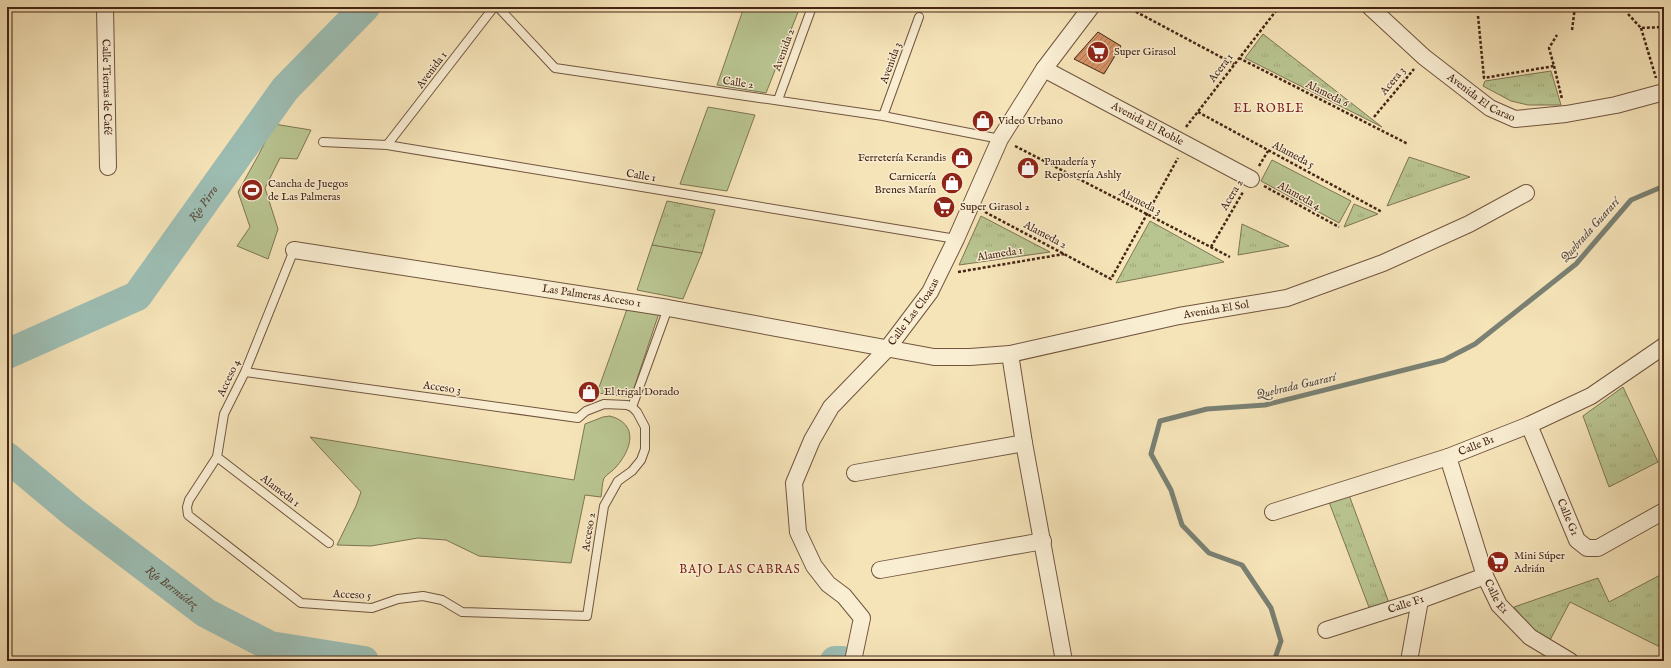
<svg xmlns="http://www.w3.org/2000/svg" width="1671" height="668" font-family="'IM FELL English',serif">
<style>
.green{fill:#b9c591;stroke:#7f7553}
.park{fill:url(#park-tufts);stroke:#7f7553}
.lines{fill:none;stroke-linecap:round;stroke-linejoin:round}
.stream{stroke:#7a8174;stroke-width:5}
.river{stroke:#9dbeb4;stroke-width:30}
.building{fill:url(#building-hatch);stroke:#452515}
.service-casing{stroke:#71553e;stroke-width:10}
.minor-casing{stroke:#71553e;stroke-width:18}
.path{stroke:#452515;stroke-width:2.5;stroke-dasharray:3 2;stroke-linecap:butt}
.service{stroke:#f9edd2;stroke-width:8}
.minor{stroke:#f9edd2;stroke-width:16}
.labels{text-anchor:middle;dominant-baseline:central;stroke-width:3;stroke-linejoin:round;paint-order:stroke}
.street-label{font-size:11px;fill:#452515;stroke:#f9edd2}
.poi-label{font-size:11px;fill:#452515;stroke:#f9edd2;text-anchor:start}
.neighbourhood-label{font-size:12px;letter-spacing:1px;fill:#7a1f14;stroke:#f9edd2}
.water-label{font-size:12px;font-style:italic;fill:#5b4b3d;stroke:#f9edd2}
</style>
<defs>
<pattern id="park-tufts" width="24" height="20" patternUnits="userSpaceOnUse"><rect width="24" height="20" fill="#b9c591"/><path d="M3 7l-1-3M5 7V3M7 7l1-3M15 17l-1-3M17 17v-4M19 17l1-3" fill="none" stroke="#a0a97c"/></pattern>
<pattern id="building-hatch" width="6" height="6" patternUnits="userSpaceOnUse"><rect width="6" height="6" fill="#d69366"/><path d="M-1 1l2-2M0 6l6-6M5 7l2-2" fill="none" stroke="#af7853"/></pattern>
</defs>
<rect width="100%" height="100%" fill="#f6e4b9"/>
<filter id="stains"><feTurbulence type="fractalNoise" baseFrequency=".005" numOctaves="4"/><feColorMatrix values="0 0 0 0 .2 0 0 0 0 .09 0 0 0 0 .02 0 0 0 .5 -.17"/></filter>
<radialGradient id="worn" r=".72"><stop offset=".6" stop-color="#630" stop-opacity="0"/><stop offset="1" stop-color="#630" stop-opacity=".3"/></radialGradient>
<path class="green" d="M744 7H800L766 93 717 85Z
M708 107 755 115 727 191 680 184Z
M274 124 311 130 297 159 280 158 265 188 278 229 268 259 237 246 250 227 238 192 259 154Z
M1272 160 1351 201 1339 223 1261 181Z
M652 245 702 253 683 299 637 290Z
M627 309 659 313 631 397 597 393Z
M610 416C639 424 632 449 616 467 613 471 607 474 604 478 602 483 602 491 601 497L585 495 571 563 479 556 446 540 418 538 371 546 337 545 356 506 361 492 310 437 574 480 585 424 603 417Z"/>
<path class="park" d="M1263 34 1382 127 1245 58Z
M1551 71 1561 105H1528L1511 101 1483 86 1485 81Z
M1409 157 1470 177 1387 206Z
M667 201 715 210 702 253 652 245Z
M1354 204 1378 214 1344 227Z
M981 216 1050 252 959 265Z
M1150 221 1224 262 1116 283Z
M1242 224 1289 246 1238 255Z
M1623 387 1658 462 1609 487 1583 416Z
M1349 495 1389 603 1370 610 1329 502Z
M1664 573V649L1570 602 1549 642 1532 628 1514 607 1598 578 1609 602Z"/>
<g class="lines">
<path class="stream" d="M1274 661 1281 641 1271 608 1242 565 1209 553 1182 525 1171 490 1151 454 1160 421 1207 409 1265 405 1444 360 1475 344 1576 264 1631 200 1664 186"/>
<g class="river">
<path id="s1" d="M7 354 137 296 285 89 365 7"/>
<path id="s2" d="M7 457 74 513 206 613 270 646 364 661"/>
<path d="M835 661H842"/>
</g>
</g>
<path class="building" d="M1098 32 1121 46 1104 74 1074 59Z"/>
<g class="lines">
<g class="service-casing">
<path id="service" d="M498 7 555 68 883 116 1000 139
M778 100 812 7
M883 116 919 17
M323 142 387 145 956 239
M387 145 494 7
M245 372 578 418 586 411 604 404 627 405 632 407 637 412 645 427V449L641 460 632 471 618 481 604 506 587 616 462 612 442 600 423 596 398 599 372 608 301 603 188 515 187 507 189 500 217 457 224 414 245 372 294 250
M632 407 668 308
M217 457 329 543"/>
</g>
<g class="minor-casing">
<g id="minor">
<path id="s3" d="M105 7 108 167"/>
<path id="s4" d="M1370 7 1424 57 1490 108 1515 119 1566 114 1616 105 1664 92"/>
<path id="s5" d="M1044 69 1251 179"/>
<path id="s6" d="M294 250 668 308 934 357H970L1010 354 1179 316 1287 298 1383 263 1469 224 1526 193"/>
<path d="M1010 354 1024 443 1064 661"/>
<path id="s7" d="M1529 425 1577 540 1587 548H1598L1664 511"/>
<path id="s8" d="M1448 457 1485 576 1499 605 1530 637 1570 661"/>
<path d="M855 473 1024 443"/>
<path id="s9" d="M1273 512 1448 457 1529 425 1591 396 1664 346"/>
<path d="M880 570 1043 541"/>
<path id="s10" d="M1326 630 1420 600 1485 576"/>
<path id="s11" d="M853 661 862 618 844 596 828 584 814 566 798 532 794 483 812 440 831 407 887 349 930 292 956 239 1000 139 1044 69 1091 7"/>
<path d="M1409 661 1420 600"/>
</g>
</g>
<path class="path" d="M1127 7 1234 64
M1628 14 1641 28 1664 27
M1478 16 1484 78 1554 66 1549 48 1557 35
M1641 28 1656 78
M1572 30 1575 7
M1239 58 1408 144
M1554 66 1562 99
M1198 112 1382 212
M1374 117 1414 69
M1186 127 1279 7
M1015 146 1230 257
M1259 166 1268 151
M1264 186 1339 227
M985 212 1111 279 1178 158
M1211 247 1243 192
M958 272 1064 254"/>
<use href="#service" class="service"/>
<use href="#minor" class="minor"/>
</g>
<defs>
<g id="supermarket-disc" transform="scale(1.15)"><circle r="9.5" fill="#8f2418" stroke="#f9edd2"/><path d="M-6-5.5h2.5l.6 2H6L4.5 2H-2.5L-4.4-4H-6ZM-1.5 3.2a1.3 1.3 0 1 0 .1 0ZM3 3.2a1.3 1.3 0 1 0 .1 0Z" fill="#fff"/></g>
<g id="shop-disc" transform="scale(1.15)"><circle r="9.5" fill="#8f2418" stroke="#f9edd2"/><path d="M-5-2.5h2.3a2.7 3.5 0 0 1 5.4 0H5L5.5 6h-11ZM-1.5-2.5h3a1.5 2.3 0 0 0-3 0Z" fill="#fff"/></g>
<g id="stadium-disc" transform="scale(1.15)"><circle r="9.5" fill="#8f2418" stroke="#f9edd2"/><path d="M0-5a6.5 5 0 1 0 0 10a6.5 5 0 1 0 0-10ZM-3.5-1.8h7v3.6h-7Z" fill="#fff"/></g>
</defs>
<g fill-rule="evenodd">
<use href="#supermarket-disc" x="1098" y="52"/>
<use href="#shop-disc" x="983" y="121"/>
<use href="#shop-disc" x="962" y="158"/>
<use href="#shop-disc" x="1028" y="168"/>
<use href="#shop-disc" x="952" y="183"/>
<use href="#stadium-disc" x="252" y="190"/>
<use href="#supermarket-disc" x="944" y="207"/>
<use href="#shop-disc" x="589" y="392"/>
<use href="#supermarket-disc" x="1498" y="562"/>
</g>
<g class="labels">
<g class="street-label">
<text transform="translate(784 50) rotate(-70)">Avenida 2</text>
<text transform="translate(891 63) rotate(-70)">Avenida 3</text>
<text transform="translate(1221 68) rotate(-53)">Acera 1</text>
<text transform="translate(432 70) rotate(-53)">Avenida 1</text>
<text transform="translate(1393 81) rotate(-50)">Acera 3</text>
<text transform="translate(738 83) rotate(8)">Calle 2</text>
<text stroke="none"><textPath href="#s3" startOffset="80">Calle Tierras de Café</textPath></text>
<text transform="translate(1327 94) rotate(27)">Alameda 6</text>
<text stroke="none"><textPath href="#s4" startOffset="144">Avenida El Carao</textPath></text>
<text stroke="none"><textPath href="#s5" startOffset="117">Avenida El Roble</textPath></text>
<text transform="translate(1293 155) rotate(28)">Alameda 5</text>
<text transform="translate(641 176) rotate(9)">Calle 1</text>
<text transform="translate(1232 195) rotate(-59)">Acera 2</text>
<text transform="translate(1299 196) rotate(29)">Alameda 4</text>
<text transform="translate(1140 202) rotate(27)">Alameda 3</text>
<text transform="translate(1045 235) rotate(28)">Alameda 2</text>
<text transform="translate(1000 254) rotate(-9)">Alameda 1</text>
<text stroke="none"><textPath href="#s6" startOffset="301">Las Palmeras Acceso 1</textPath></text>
<text stroke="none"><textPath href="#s6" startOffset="936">Avenida El Sol</textPath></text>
<text stroke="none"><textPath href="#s11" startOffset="413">Calle Las Cloacas</textPath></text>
<text transform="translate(229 378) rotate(-65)">Acceso 4</text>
<text transform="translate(442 388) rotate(8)">Acceso 3</text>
<text stroke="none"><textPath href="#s9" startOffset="214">Calle B1</textPath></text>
<text transform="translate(280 491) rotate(37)">Alameda 1</text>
<text stroke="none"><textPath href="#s7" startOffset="100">Calle G1</textPath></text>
<text transform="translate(589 532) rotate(-81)">Acceso 2</text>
<text transform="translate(352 595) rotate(3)">Acceso 5</text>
<text stroke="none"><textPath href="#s8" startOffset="148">Calle E1</textPath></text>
<text stroke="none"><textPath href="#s10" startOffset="84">Calle F1</textPath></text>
</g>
<g class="poi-label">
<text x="1114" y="52">Super Girasol</text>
<text x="998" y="121">Video Urbano</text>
<text x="946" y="158" text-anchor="end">Ferretería Kerandis</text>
<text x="1044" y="162">Panadería y<tspan x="1044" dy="13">Repostería Ashly</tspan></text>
<text x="936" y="177" text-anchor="end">Carnicería<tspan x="936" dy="13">Brenes Marín</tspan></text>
<text x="268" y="184">Cancha de Juegos<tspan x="268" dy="13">de Las Palmeras</tspan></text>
<text x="960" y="207">Super Girasol 2</text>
<text x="604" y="392">El trigal Dorado</text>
<text x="1514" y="556">Mini Súper<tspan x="1514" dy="13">Adrián</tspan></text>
</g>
<g class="neighbourhood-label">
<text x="1269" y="108">EL ROBLE</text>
<text x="740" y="569">BAJO LAS CABRAS</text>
</g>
<g class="water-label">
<text stroke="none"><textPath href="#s1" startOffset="256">Rio Pirro</textPath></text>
<text transform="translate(1590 230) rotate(-48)">Quebrada Guararí</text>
<text transform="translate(1296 386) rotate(-13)">Quebrada Guararí</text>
<text stroke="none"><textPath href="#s2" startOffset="210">Río Bermúdez</textPath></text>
</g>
</g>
<rect width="1671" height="668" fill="none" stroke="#f6e4b9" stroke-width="24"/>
<rect x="8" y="8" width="1655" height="652" fill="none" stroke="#452515" stroke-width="2"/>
<rect x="12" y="12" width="1647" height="644" fill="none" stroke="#452515"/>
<rect width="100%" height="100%" filter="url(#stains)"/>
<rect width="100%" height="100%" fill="url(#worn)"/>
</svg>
